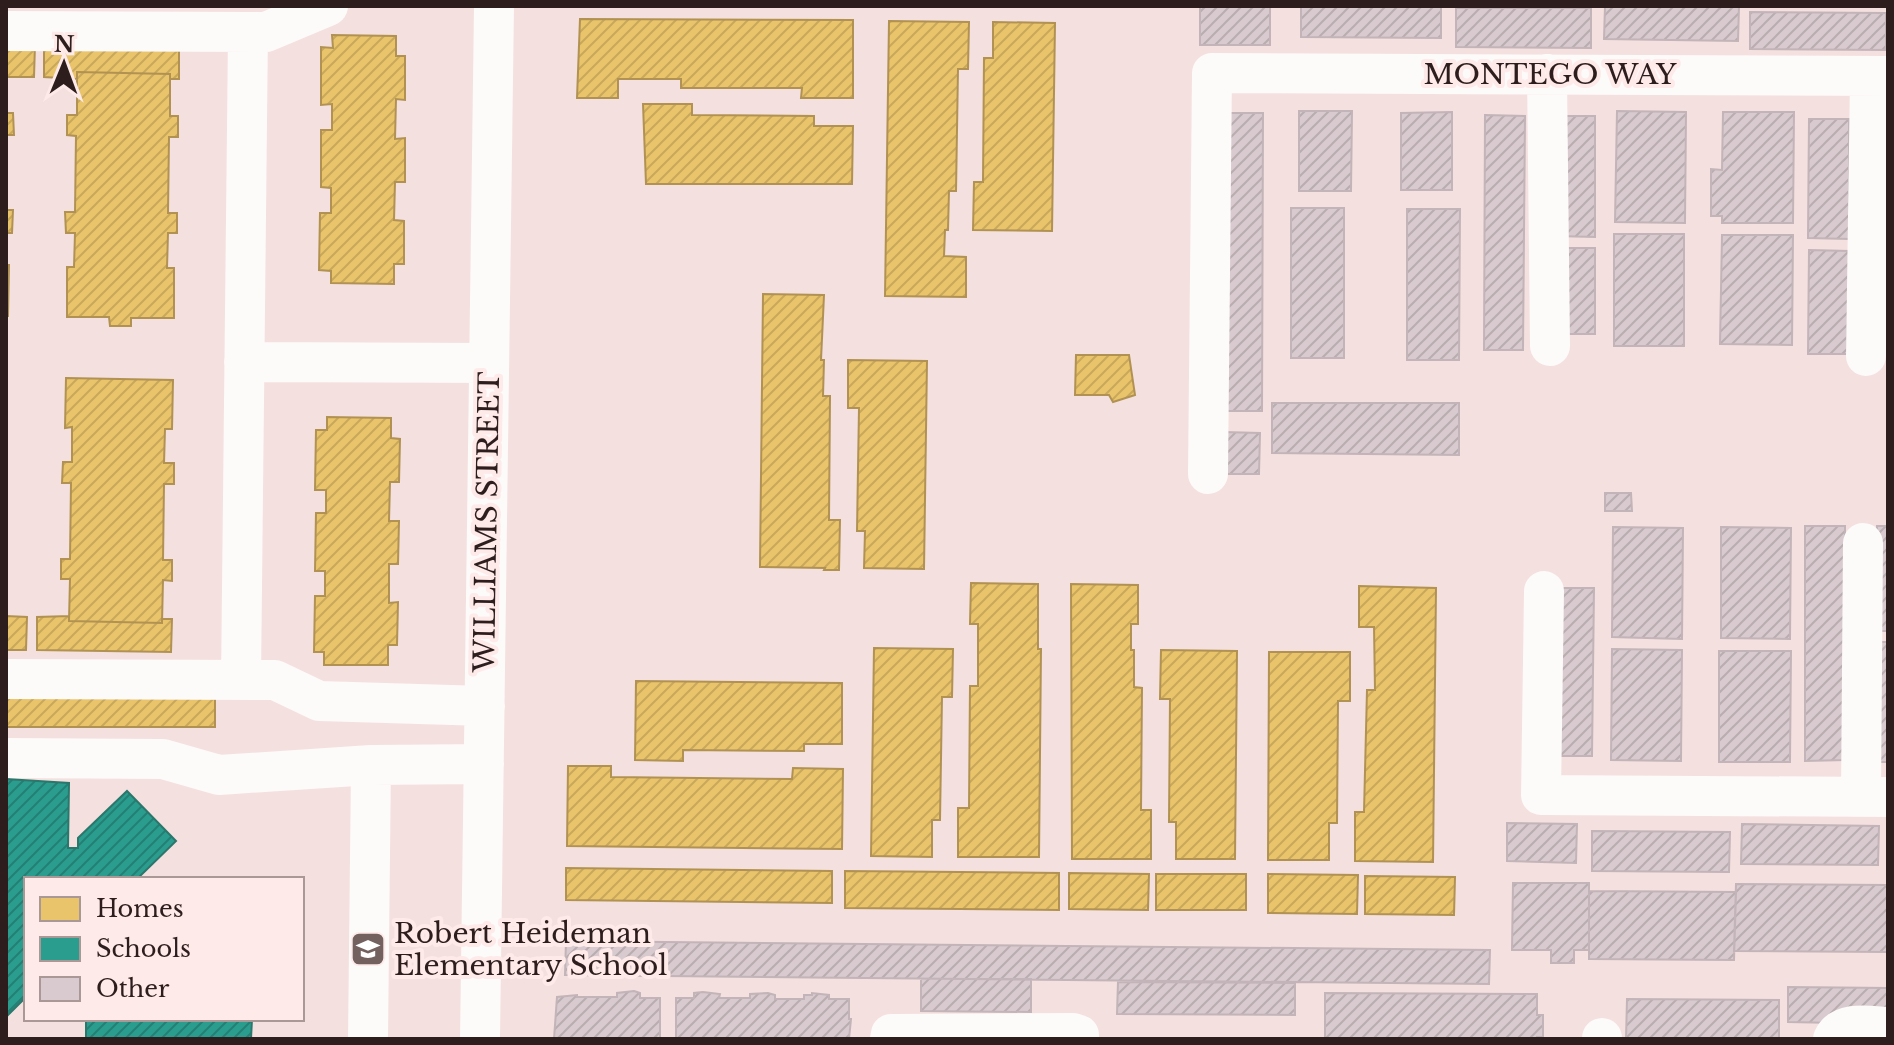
<svg xmlns="http://www.w3.org/2000/svg" width="1894" height="1045" font-family="'Libre Baskerville',serif">
<style>
.homes{fill:url(#homes-hatch);stroke:#b19253;stroke-width:2}
.schools{fill:url(#schools-hatch);stroke:#2b776c;stroke-width:2}
.building{fill:url(#building-hatch);stroke:#c2b4b9;stroke-width:2}
.lines{fill:none;stroke-linecap:round;stroke-linejoin:round}
.minor{stroke:#fdfafa;stroke-width:40}
.labels{text-anchor:middle;dominant-baseline:central;stroke-width:8;stroke-linejoin:round;paint-order:stroke}
.street-label{font-size:28px;fill:#2d1d1c;stroke:#fdeae9}
.poi-label{font-size:28px;fill:#2d1d1c;stroke:#fdeae9;text-anchor:start}
</style>
<defs>
<pattern id="homes-hatch" width="6" height="6" patternUnits="userSpaceOnUse" patternTransform="scale(2)"><rect width="6" height="6" fill="#e9c46a"/><path d="M-1 1l2-2M0 6l6-6M5 7l2-2" fill="none" stroke="#c8a85b"/></pattern>
<pattern id="schools-hatch" width="6" height="6" patternUnits="userSpaceOnUse" patternTransform="scale(2)"><rect width="6" height="6" fill="#2a9d8f"/><path d="M-1 1l2-2M0 6l6-6M5 7l2-2" fill="none" stroke="#247f74"/></pattern>
<pattern id="building-hatch" width="6" height="6" patternUnits="userSpaceOnUse" patternTransform="scale(2)"><rect width="6" height="6" fill="#d8cace"/><path d="M-1 1l2-2M0 6l6-6M5 7l2-2" fill="none" stroke="#baadb0"/></pattern>
</defs>
<rect width="100%" height="100%" fill="#f4e0de"/>
<path class="homes" d="M580 19 853 20V98H801L802 88H681V79H618V98H577Z
M889 21 969 22 968 69H958L956 191H949L948 230H945L944 256 966 257V297L885 296Z
M993 22 1055 23 1052 231 973 230 974 182H983L984 58H993Z
M332 35 396 36V56H405V100L396 99 395 139 405 138V182H395L394 220 404 221V264H394V284L331 283V271L319 270 320 213H331V188L321 187V130H332V104L321 105V47L333 48Z
M6 44H35L34 77H6Z
M44 44 179 46V79H170V74L77 72V79L44 77Z
M77 72 170 74V116H178V137H169L168 213H177V233H168L167 268H174V318H131V326H110L109 317H67V267H74L75 233H66L65 212H75L76 136 67 135V115H77Z
M643 104H692V115L814 116V126H853L852 184H646Z
M6 113H13L14 135H6Z
M6 210H13L12 233H6Z
M6 265H9L8 316H6Z
M763 294 824 295 821 360H824L823 396H830L829 520H840L839 570H824L825 568 760 567Z
M1076 355H1129L1135 395 1113 402 1109 395H1075Z
M848 360 927 361 924 569 864 568 865 531H857L859 408H848Z
M66 378 173 380 172 429H165L164 463H174V484H164L163 560H172V581L163 580 162 623 69 621 70 579H61V559H70L71 483H62L63 462H72V427L65 428Z
M327 417 391 418V438L400 439 399 482H390L389 521H399L398 564H389V603L398 602 397 645H388V665H324V652H314L315 596H325V571H315L316 513H326V490H315L316 430H327Z
M971 583 1038 584V649H1041L1039 857H958V808H969L970 686H978V624H970Z
M1071 584 1138 585V624H1131V650H1134V687L1142 688 1141 810H1151V859H1072Z
M1359 586 1436 588 1433 862 1355 861V812H1364L1367 690H1375L1374 627H1359Z
M6 616 27 617 26 650H6Z
M69 616V621L162 623V619H172L171 652 37 650V617Z
M874 648 953 649 952 697H942L940 820H932V857L871 856Z
M1161 650 1237 651 1235 859H1176V822H1169L1170 699H1160Z
M1269 652H1350V701H1338L1337 823H1329V860H1268Z
M636 681 842 683V744H804V751L683 750V761L635 760Z
M6 692H215V727H6Z
M568 766H611V777L792 779 793 768 843 769 842 849 567 846Z
M566 868 832 871V903L566 900Z
M845 871 1059 873V910L845 908Z
M1069 873 1149 874 1148 910 1069 909Z
M1156 874H1246V910H1156Z
M1268 874 1358 875 1357 914 1268 913Z
M1365 876 1455 877 1454 915 1365 914Z"/>
<path class="schools" d="M6 779 69 783 68 848H78V838L127 791 176 841 137 879H26V997L6 1017Z
M86 1019H252L251 1039H86Z"/>
<path class="building" d="M1200 6H1270V45H1200Z
M1301 6H1441V38L1301 37Z
M1605 6H1739L1738 41 1604 39Z
M1456 8H1591V48L1456 47Z
M1750 12 1886 13V50L1750 49Z
M1299 111H1352L1351 191H1299Z
M1617 111 1686 112 1685 223 1615 222Z
M1452 112V190H1401V113Z
M1723 112H1794L1793 223H1722V216H1711V169L1722 170Z
M1223 113H1263L1262 411H1223Z
M1485 115 1525 116 1523 350H1484Z
M1556 116H1595V237L1556 236Z
M1809 119H1849V239L1808 238Z
M1291 208H1344V358H1291Z
M1407 209H1460L1459 360H1407Z
M1614 234H1684V346H1614Z
M1722 235H1793L1792 345 1720 344Z
M1556 248H1595V334H1556Z
M1809 250 1849 251 1847 354H1808Z
M1881 250H1888V353H1881Z
M1272 403H1459V455L1272 453Z
M1223 432 1260 433 1259 474H1222Z
M1605 493H1631L1632 511H1605Z
M1805 526H1845V760L1805 761Z
M1877 526H1888V631H1877Z
M1613 527 1683 528 1682 639 1612 637Z
M1721 527 1791 528 1790 639 1721 638Z
M1554 588H1594L1592 756H1552Z
M1876 642H1888V762H1878Z
M1612 649 1682 650 1681 761 1611 760Z
M1719 651H1791L1790 762H1719Z
M1507 823 1577 824 1576 863 1507 861Z
M1742 824 1879 826 1878 865 1741 864Z
M1592 831 1730 832 1729 872 1592 871Z
M1513 883H1589V950H1574V963H1551V950H1512Z
M1736 884 1887 885V952L1734 951Z
M1589 891 1736 892 1734 960 1589 959Z
M566 941 1490 950 1489 984 565 975Z
M921 979H1031V1012L921 1011Z
M1118 982 1295 983V1015L1117 1014Z
M1788 987 1888 988V1024L1788 1022Z
M634 991 640 993V998H660V1039H554L557 997 577 995V997H617V993Z
M703 992 720 994 719 998H750V994L768 993 775 995V999H804V995H812V993L829 995V999H849V1019H851L849 1039H676V998H694V993Z
M1325 993 1537 994V1015H1543V1037H1537V1039H1325Z
M1627 999 1779 1000V1039H1626Z"/>
<g class="lines">
<path class="minor" d="M6 31 266 32 328 6
M1547 74 1550 346
M1866 356 1870 76
M244 362 489 363
M1208 474 1212 73 1888 76
M1544 591 1541 795 1888 797
M6 679 275 680 319 701 485 706
M241 680 248 32
M6 758 163 759 219 775 371 765
M1861 797 1863 543
M368 1039 371 765 484 764
M480 1039 494 6
M890 1039 891 1034 1073 1033 1079 1035V1039
M1602 1039V1038
M1833 1039C1842 1020 1870 1026 1888 1027"/>
</g>
<defs>
<g id="school-square" transform="scale(1.8)"><rect x="-9" y="-9" width="18" height="18" rx="4" fill="#736160" stroke="#fdeae9"/><path d="M0-5L7-2L0 1L-7-2ZM-4 1L0 2.5L4 1V4Q0 6-4 4Z" fill="#fff"/></g>
</defs>
<g fill-rule="evenodd">
<use href="#school-square" x="368" y="949"/>
</g>
<g class="labels">
<g class="street-label">
<text x="1550" y="74">MONTEGO WAY</text>
<text transform="translate(487 522) rotate(-89)">WILLIAMS STREET</text>
</g>
<g class="poi-label">
<text x="394" y="933">Robert Heideman<tspan x="394" dy="32">Elementary School</tspan></text>
</g>
</g>
<rect width="1894" height="1045" fill="none" stroke="#2d1d1c" stroke-width="16"/>
<rect x="24" y="877" width="280" height="144" fill="#fdeae9" stroke="#aa9897" stroke-width="2"/>
<rect x="40" y="897" width="40" height="24" fill="#e9c46a" stroke="#aa9897" stroke-width="2"/>
<text x="96" y="917" font-size="24" fill="#2d1d1c">Homes</text>
<rect x="40" y="937" width="40" height="24" fill="#2a9d8f" stroke="#aa9897" stroke-width="2"/>
<text x="96" y="957" font-size="24" fill="#2d1d1c">Schools</text>
<rect x="40" y="977" width="40" height="24" fill="#d8cace" stroke="#aa9897" stroke-width="2"/>
<text x="96" y="997" font-size="24" fill="#2d1d1c">Other</text>
<g transform="translate(64 64) rotate(1)" stroke="#fdeae9" stroke-width="6" paint-order="stroke">
<path d="M0-6L14 30L0 20L-14 30Z" fill="#2d1d1c"/>
<text y="-12" font-size="22" font-weight="bold" text-anchor="middle" fill="#2d1d1c">N</text>
</g>
</svg>
